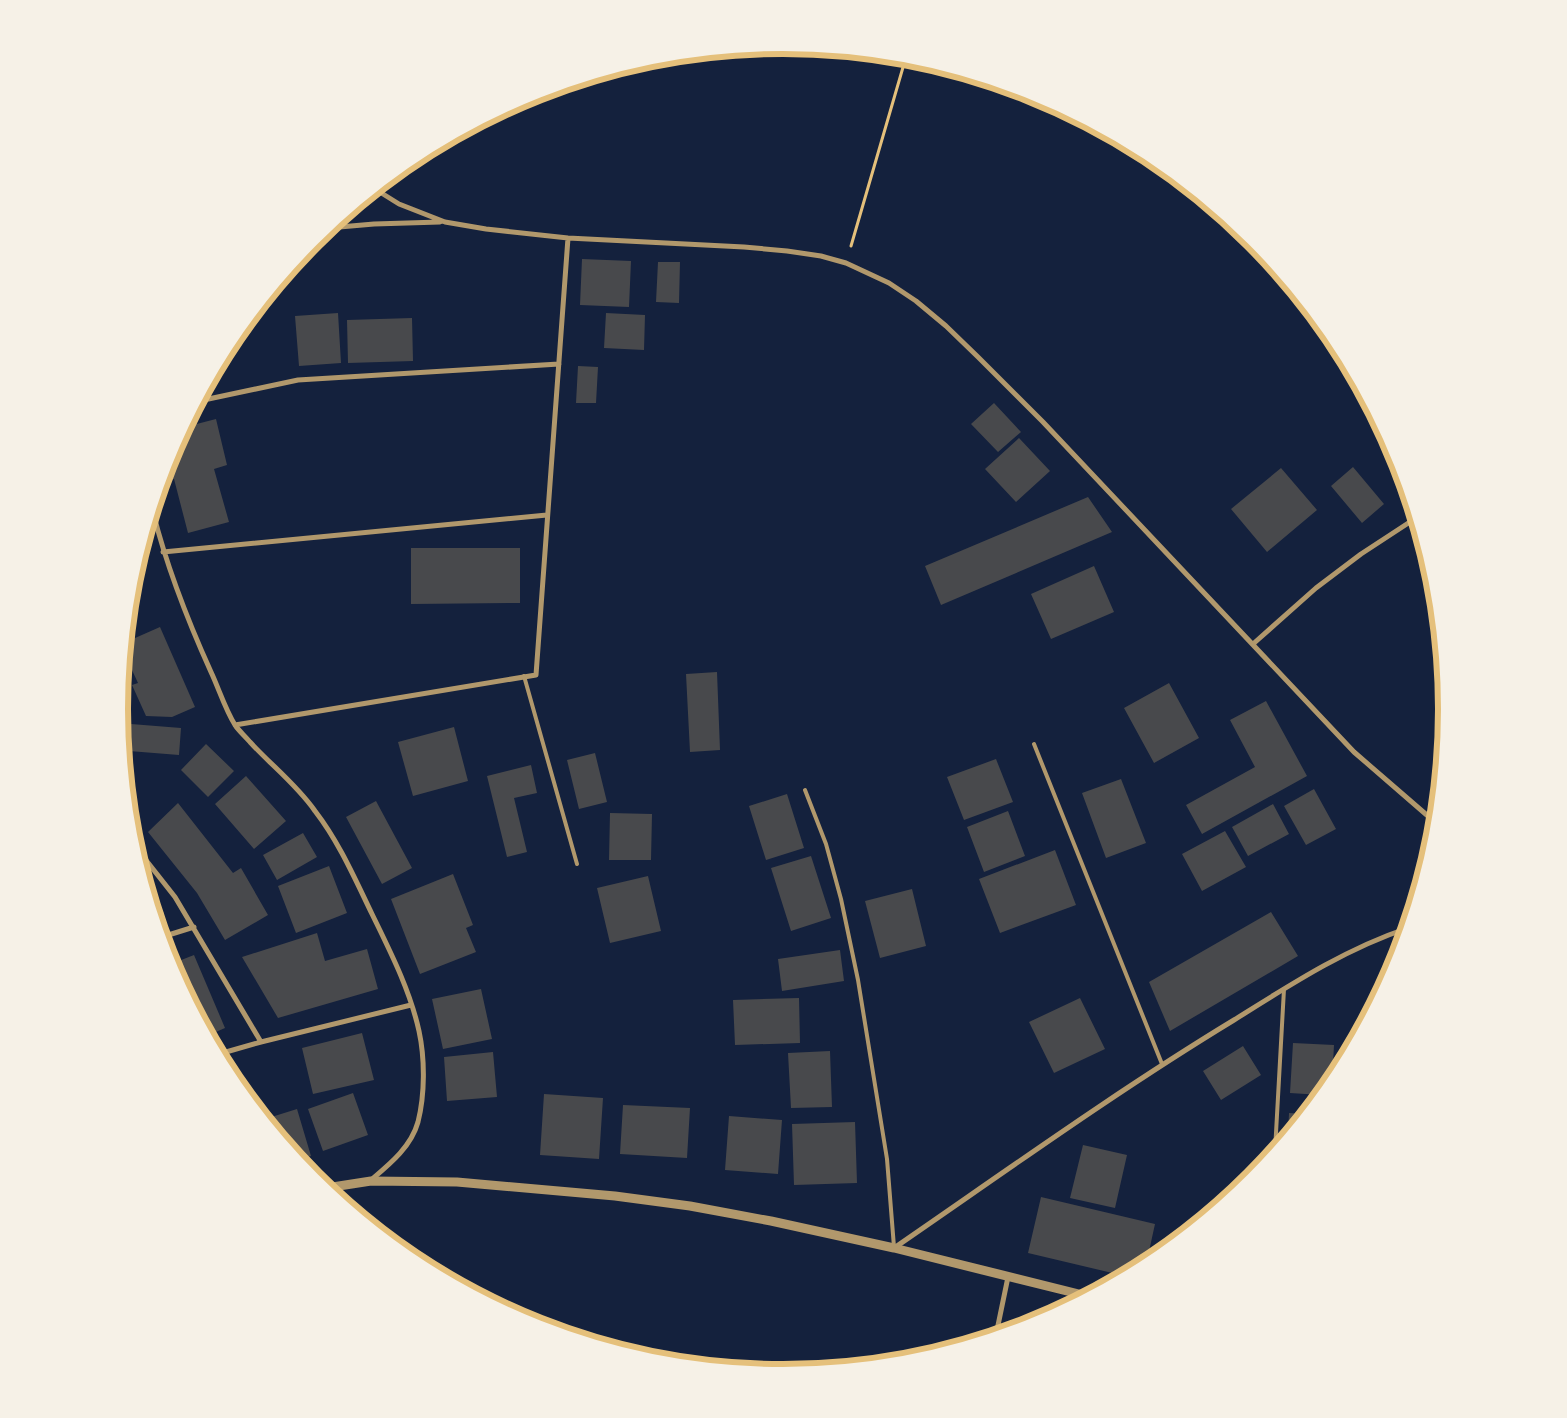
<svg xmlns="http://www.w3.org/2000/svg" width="1567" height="1418" font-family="'PT Sans',sans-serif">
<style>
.building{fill:#48494c}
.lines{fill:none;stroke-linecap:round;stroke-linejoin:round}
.path{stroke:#e5c07b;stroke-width:3}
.service{stroke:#b1986c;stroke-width:4}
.minor{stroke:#b1986c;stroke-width:5}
.tertiary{stroke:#b1986c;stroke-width:9}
.rim{fill:none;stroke:#e5c07b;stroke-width:6}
</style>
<rect width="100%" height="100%" fill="#14213d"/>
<path class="building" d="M582 259 631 261 629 307 580 305Z
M658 262H680L679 303 656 302Z
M338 313 341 363 299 366 295 316Z
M606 313 645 315 644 350 604 348Z
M412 318 413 361 348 363 347 320Z
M578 366 598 367 596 403H576Z
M994 403 1021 432 998 452 971 424Z
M216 419 227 465 214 469 229 522 188 533 174 479 169 480 166 469 170 455 185 427Z
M1019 438 1050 471 1016 502 985 469Z
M1353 467 1384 504 1362 523 1331 486Z
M1281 468 1317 510 1267 552 1231 509Z
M1088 497 1112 532 941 605 925 566Z
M411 548H520V603L411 604Z
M1094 566 1114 612 1051 639 1031 594Z
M160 627 195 707 172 717 146 716 132 685 138 683 125 655 126 642Z
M717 672 720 750 690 752 686 674Z
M1169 683 1199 738 1154 763 1124 708Z
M1266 701 1307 776 1202 834 1186 805 1255 767 1230 720Z
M131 724 181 728 179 755 129 751Z
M454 727 468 781 413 796 398 742Z
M206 744 234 771 208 797 181 770Z
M595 753 607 802 579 809 567 760Z
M996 759 1013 802 964 820 947 777Z
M531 765 537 793 514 798 527 852 507 857 487 776Z
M246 776 286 821 254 849 215 804Z
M1121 779 1146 843 1106 858 1082 793Z
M1314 789 1336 829 1306 845 1284 806Z
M787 794 804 848 766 860 749 806Z
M376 801 412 868 382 884 346 817Z
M178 803 233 873 241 868 268 915 225 940 197 893 148 832Z
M1273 804 1289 834 1248 856 1232 827Z
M1008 811 1025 856 984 872 967 827Z
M610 813 652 814 651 860H609Z
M1225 831 1246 867 1202 891 1182 854Z
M303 833 317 857 277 880 263 855Z
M1055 850 1076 905 1000 933 979 879Z
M811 856 831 918 791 931 771 868Z
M329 866 347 913 296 933 278 886Z
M453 874 473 925 466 928 476 952 420 974 391 899Z
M648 876 661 931 610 943 597 888Z
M147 888 164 913 156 917 151 899Z
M912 889 926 946 880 958 865 901Z
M1271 912 1298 956 1170 1031 1149 982Z
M317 933 325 961 367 949 378 989 278 1018 242 957Z
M840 950 844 981 782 991 778 959Z
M194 955 225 1028 209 1035 171 964Z
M481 989 492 1039 443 1049 432 999Z
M799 998 800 1043 735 1045 733 1000Z
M1080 998 1105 1049 1054 1073 1029 1022Z
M362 1033 374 1080 313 1094 302 1048Z
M1293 1043 1334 1045 1332 1082 1321 1095 1290 1093Z
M1243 1046 1261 1075 1221 1100 1203 1071Z
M830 1051 832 1107 791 1108 788 1053Z
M493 1052 497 1097 447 1101 444 1057Z
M353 1093 368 1135 323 1151 308 1109Z
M544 1094 603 1098 599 1159 540 1155Z
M623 1105 690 1108 687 1158 620 1154Z
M297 1109 311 1156 299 1160 265 1119Z
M1289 1113 1306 1114 1288 1136Z
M729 1116 782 1120 778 1174 725 1170Z
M855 1122 857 1183 794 1185 792 1124Z
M1083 1145 1127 1155 1115 1208 1070 1198Z
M1041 1197 1155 1224 1146 1265 1125 1276 1028 1253Z"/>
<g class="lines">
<path class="path" d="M851 246 906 57"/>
<path class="service" d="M524 676 577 864
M1034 744 1162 1064
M805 790 826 844 841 899 858 980 887 1159 894 1247
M1275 1151 1284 989"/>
<path class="minor" d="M375 189 399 204 445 222 486 229 568 238 744 247 787 251 821 256 846 263 889 283 916 301 946 326 978 357 1043 422 1354 752 1436 823
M328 228 374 224 440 222
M199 401 298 380 559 364
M153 512C167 568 187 619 211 672 219 689 225 709 235 725 239 731 245 736 250 742 271 765 297 785 315 811 339 842 355 879 372 914 390 951 410 990 419 1031 425 1059 425 1094 418 1122 411 1147 390 1164 371 1180
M163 552 547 515
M1253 644 1316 588 1361 554 1416 518
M235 725 536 675 568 238
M134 845 175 897 261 1042
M162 937 194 927
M219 1054 261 1042 411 1005
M894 1248C1006 1171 1117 1091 1234 1020 1290 985 1345 949 1408 928
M996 1335 1008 1277"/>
<path class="tertiary" d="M326 1188 371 1181 457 1182 615 1196 690 1206 771 1221 894 1248 1087 1296"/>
</g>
<path d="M0 0H1567V1418H0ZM128 709a655 655 0 1 1 1310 0a655 655 0 1 1-1310 0Z" fill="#f6f1e7" fill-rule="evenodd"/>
<path class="rim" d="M128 709a655 655 0 1 1 1310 0a655 655 0 1 1-1310 0Z"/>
</svg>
